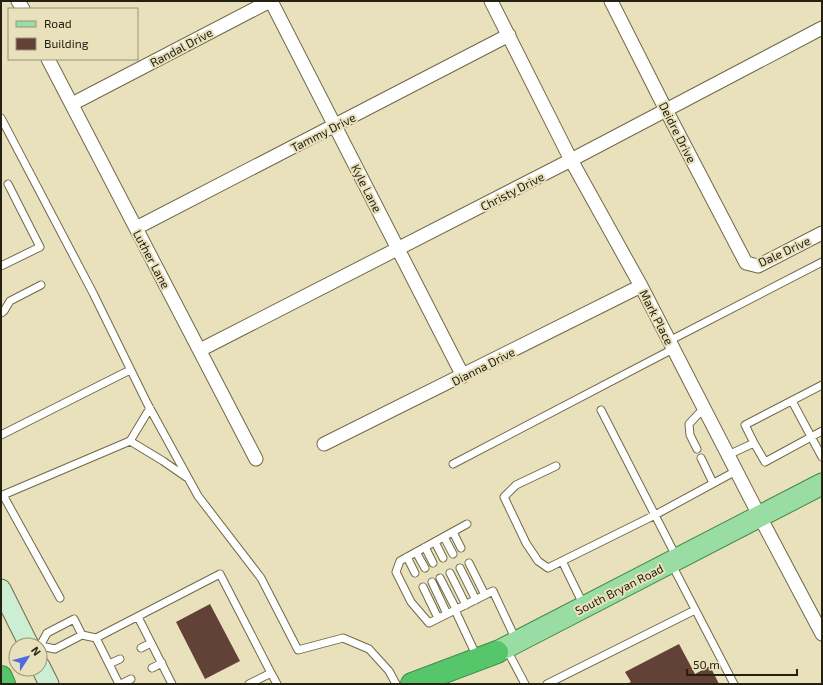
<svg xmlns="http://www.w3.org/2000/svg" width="823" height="685" font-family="'Exo 2',sans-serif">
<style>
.building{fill:#624136}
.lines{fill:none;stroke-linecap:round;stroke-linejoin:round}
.lane-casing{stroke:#706948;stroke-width:9}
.street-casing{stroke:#706948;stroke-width:15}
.secondary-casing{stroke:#706948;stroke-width:21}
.primary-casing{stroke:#448c4b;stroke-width:23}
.highway-casing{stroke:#448c4b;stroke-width:24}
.lane{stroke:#fff;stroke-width:7}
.street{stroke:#fff;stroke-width:13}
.secondary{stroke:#cceed2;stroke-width:19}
.primary{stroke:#99dda5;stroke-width:21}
.highway{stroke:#55c669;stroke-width:22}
.labels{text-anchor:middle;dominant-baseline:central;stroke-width:4;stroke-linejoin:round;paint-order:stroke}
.street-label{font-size:12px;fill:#242113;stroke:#e8e1bc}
</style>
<rect width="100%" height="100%" fill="#e8e1bc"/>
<path class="building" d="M210 604 240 661 205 679 176 622Z
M679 644 695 674 710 666 719 684H626L631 682 625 672Z"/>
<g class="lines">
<g class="lane-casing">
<path id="lane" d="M1 118 93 293 147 403 198 496 261 578 298 650 343 638 369 649 389 671 396 684
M1 266 40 247 8 184
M1 313 4 311 10 301 41 285
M669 341 822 262
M792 401 822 457
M601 410 677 558
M1 435 130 370
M130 441 150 408
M754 443 765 462 822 431
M697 449 690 435 689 424 704 408
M728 455 754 443 745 425 822 385
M701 458 713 483
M453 464 673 349
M556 466 516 485 504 497 526 543 538 561 548 568 655 515 736 471
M467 524 400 561 396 572 411 602 429 623 493 591 516 640
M453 532 461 548
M444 537 453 554
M435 542 443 558
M425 547 433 563
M416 552 425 568
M407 557 415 573
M562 561 584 606
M469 563 485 595
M671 563 734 684
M460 568 476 600
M450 573 466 605
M440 578 456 609
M432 582 447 614
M423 587 438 618
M60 598 3 495 130 441 163 461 186 477
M455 610 477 657
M138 617 172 684
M82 635 96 638 220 574 271 673 249 684
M96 638 119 684
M40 646 47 633 74 619 82 635 55 649 41 646
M141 648 151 643
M507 650 525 684
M109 664 120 659
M152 668 162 663
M271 673 277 684
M121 684 131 679
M547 684 695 610"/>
</g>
<g class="street-casing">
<path id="street" d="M18 1 23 9
M271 1 463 376
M491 1 571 160 641 286 760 517 822 634
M611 1 666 110 746 263 758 266 822 233
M48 59 256 459
M72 104 270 1
M136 228 509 35
M200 350 571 160 822 28
M324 444 641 286"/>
</g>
<g class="secondary-casing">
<path id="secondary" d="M1 589 29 645
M40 666 49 684"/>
</g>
<g class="primary-casing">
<path id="primary" d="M497 652 822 484"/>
</g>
<g class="highway-casing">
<path id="highway" d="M1 677 4 684
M412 684 497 652"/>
</g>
<use href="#lane" class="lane"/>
<use href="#street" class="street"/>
<use href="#secondary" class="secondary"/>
<use href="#primary" class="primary"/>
<use href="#highway" class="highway"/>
</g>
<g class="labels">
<g class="street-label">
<text transform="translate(181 47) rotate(-28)">Randal Drive</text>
<text transform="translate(323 132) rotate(-27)">Tammy Drive</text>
<text transform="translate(678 132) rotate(63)">Deidre Drive</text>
<text transform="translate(367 188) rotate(63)">Kyle Lane</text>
<text transform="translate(512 191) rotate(-27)">Christy Drive</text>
<text transform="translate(784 251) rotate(-25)">Dale Drive</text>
<text transform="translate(152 259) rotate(62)">Luther Lane</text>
<text transform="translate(657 317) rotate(63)">Mark Place</text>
<text transform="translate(483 366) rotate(-27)">Dianna Drive</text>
<text transform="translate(619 589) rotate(-27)">South Bryan Road</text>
</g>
</g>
<rect width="823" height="685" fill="none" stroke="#242113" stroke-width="4"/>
<rect x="8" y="8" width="130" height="52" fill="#e8e1bc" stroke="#9a9478"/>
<rect x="16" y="21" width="20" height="6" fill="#99dda5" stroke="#9a9478"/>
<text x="44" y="28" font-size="12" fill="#242113">Road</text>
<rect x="16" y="38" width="20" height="12" fill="#624136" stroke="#9a9478"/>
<text x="44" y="48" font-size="12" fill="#242113">Building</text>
<g transform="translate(28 657) rotate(54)"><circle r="19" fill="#e8e1bc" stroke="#9a9478"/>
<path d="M0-3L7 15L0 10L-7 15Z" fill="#506be0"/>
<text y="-6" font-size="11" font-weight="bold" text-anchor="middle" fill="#242113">N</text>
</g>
<path d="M687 669v6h110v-6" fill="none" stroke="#242113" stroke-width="2"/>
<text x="693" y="669" font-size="12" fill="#242113" stroke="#e8e1bc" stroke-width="3" paint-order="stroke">50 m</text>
</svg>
